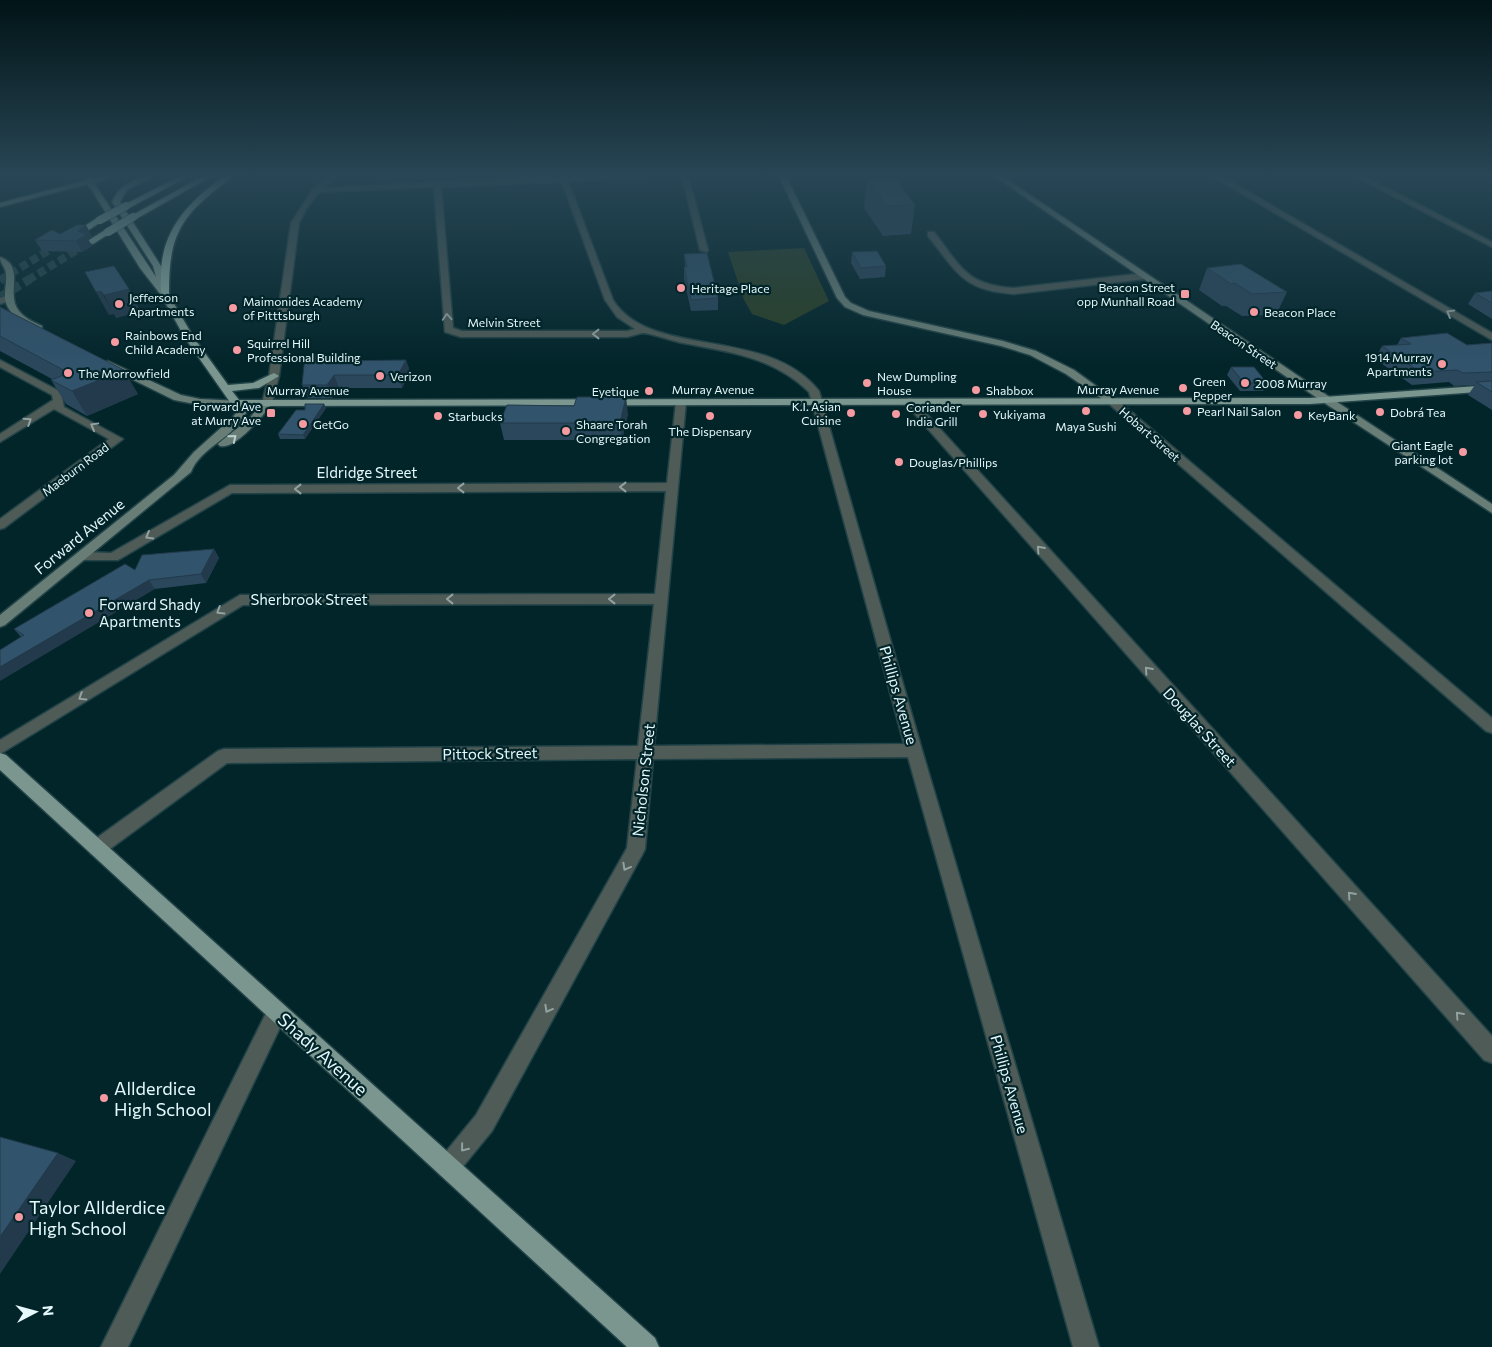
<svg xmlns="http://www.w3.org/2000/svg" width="1492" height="1347" font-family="Commissioner,sans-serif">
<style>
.green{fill:#2a4026}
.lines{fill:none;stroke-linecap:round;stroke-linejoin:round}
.highway-tunnel-far1{stroke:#244549;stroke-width:8;stroke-dasharray:8 4;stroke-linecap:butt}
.highway-tunnel{stroke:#244549;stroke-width:9;stroke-dasharray:9 5;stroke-linecap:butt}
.street-casing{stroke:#224347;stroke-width:3}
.secondary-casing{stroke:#224347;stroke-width:3}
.primary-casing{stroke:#224347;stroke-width:3}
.highway-casing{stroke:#224347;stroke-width:3}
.street{fill:#4e5b57;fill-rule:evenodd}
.secondary{fill:#677d76;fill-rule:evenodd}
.primary{fill:#7b968e;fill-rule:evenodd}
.highway{fill:#8caea3;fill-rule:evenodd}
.primary-bridge-casing{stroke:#224347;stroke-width:9;stroke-linecap:butt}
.highway-bridge-casing{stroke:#224347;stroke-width:9;stroke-linecap:butt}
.primary-bridge{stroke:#7b968e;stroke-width:8}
.highway-bridge{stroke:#8caea3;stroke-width:8}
.wall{fill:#2a475c}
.shaded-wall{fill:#223a4b}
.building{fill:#31536b;stroke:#223a4b}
.oneway{stroke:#92a2a1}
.oneway2{stroke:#b9cdcc}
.poi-dot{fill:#f49aa0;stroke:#02252a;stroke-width:2}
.labels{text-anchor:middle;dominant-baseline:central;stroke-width:4.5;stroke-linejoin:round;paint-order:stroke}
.far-poi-label{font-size:12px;fill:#e5f8fb;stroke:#02252a;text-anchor:start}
.far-street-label{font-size:12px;fill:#e5f8fb;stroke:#02252a}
.street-label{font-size:15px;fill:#e5f8fb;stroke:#02252a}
.poi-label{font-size:15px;fill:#e5f8fb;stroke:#02252a;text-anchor:start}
.near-street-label{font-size:18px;fill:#e5f8fb;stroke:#02252a}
.near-poi-label{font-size:18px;fill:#e5f8fb;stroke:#02252a;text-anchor:start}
</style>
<rect width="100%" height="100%" fill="#02252a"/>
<path class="green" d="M804 248 829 301 784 325 752 314 744 300 728 252Z"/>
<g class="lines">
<path class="highway-tunnel-far1" d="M0 280 64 241
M28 280 90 242"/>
<path class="highway-tunnel" d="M0 280 2 279
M0 297 30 279"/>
<g class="street-casing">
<path id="street" d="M328 176H336L324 188 560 176H650L568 181 613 300C651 360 767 325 819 391L922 750 1099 1347H1073L908 757 653 759 645 849 642 855 492 1131 456 1175 448 1179 440 1175 436 1167 440 1159 476 1115 627 848 637 759 227 763 103 854 97 856 91 854 88 848 91 842 218 751 224 749 638 746 654 604 243 605 0 754V740L240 595 655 594 666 491 232 493 118 560H81L74 556 81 552 111 553 230 485 667 483 676 402 681 399 686 402 654 746 904 744 809 392C773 357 730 352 683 343 672 341 651 333 642 333 637 334 632 336 627 337H461L445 332 434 187 319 192 306 209 299 223 279 376 272 403 271 405H263L262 403 269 376 291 223 313 189ZM562 182 605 300 617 317 635 329 627 331H462L453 328 441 187Z
M682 176H688L708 250 707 252 700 250Z
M1212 176H1221L1492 333V340Z
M1354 176H1363L1492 242V247Z
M928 232H934C961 267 966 285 1014 288L1145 273 1149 276 1145 279 1014 294C962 290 958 273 928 236Z
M9 295 12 296V300L0 304V298Z
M0 360 61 392 64 407 123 439 4 528 0 529V519L109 439 54 409 0 442V434L53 400 52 395 0 367Z
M909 398 913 399 1492 1036V1063L1484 1060 905 403 904 401Z
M1112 398 1116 399 1492 718V733L1486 731 1108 403 1107 401Z
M277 1002 284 1005 287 1012 284 1019 128 1347H101L270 1005Z"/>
</g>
<g class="secondary-casing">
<path id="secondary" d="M779 176H786L845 297 851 303 869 311 1003 341 1036 351 1074 370 1117 401 1112 404 1108 403 1066 374 1030 355 1001 346 863 315 845 307 837 298Z
M994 176H1002L1331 398 1492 504V513L1323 402Z
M0 257C25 266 7 291 17 308 22 317 33 322 42 326V330C29 332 10 315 6 303 3 294 7 284 6 275 6 267 0 264 0 257Z
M108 361 181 395 200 399 240 401 246 413C235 437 200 448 191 472L5 625 0 627V615L174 475 194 452 233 417 236 413 232 406 200 405 174 400 105 366V362Z
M267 400 272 403C264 415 235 450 220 446L218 444 220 442 249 419 263 401Z"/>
</g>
<g class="primary-casing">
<path id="primary" d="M102 176H115L94 183 156 277 153 266 112 202C119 185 137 176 154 176L127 190 120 202 161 266 167 288 166 290 194 338 228 385 253 383 274 373 279 376 259 388 232 391 239 400 1310 398 1492 385V391L1310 404 236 406 232 405 185 338 161 295 140 268 88 184 0 207V203Z
M0 753 6 755 655 1338 659 1347H627L0 770Z"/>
</g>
<g class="highway-casing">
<path id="highway" d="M180 176H189L129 208 122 206Z
M203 176H212L136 219 129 217Z
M225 176H233C224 184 214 190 206 198 173 226 169 252 169 294L162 296C160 289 161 280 161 273 162 229 190 200 225 176Z
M97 218 104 220 75 239 68 237Z
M105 230 112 232 93 244 86 242Z"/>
</g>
<use href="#street" class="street"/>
<use href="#secondary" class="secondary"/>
<use href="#primary" class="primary"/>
<use href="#highway" class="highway"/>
<g class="primary-bridge-casing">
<path id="primary-bridge" d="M90 181 91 184"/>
</g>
<g class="highway-bridge-casing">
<path id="highway-bridge" d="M100 220 126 206
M108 232 133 217"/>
</g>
<use href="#primary-bridge" class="primary-bridge"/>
<use href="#highway-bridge" class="highway-bridge"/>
</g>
<path class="wall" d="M867 179 915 205 911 234 883 236 864 208Z
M60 234 92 236 88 239 92 246 82 252 42 251 35 240Z
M852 252 886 266 885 277 860 279 851 263Z
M684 254 718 298V310L691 311 684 279V267H685Z
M1207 268 1287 292 1276 315 1242 316 1226 306H1222L1199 290Z
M1492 291V319L1468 304 1475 293Z
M0 307 138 394 87 416 66 404 51 380 52 379 0 351Z
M1401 338 1467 345 1492 343V410L1468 395 1475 385 1454 386 1449 382 1412 385 1375 359 1382 346 1397 345Z
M325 354 327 359H331L332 361 406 360 410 372 402 388H339L332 398H308L302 385Z
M1231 367 1267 383 1263 391H1240L1227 375Z
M324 404 326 408 305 439H280L278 434 305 410Z
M628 414 622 440H504L500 423Z
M214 549 219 558 206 583 155 589 21 637 14 629 135 570Z"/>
<path class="shaded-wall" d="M86 225 92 236 88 239 92 246 82 252 76 241 78 231Z
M129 289 141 312 116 318 104 295Z
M101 291 114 314 109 315 96 292Z
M406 360 410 372 402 388 398 375Z
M124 370 138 394 87 416 72 391Z
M334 375 339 388 332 398 327 385Z
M626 397 628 414 622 440 620 423Z
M324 404 326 408 305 439 303 435Z
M214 549 219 558 206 583 201 574Z
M149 580 155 589 0 681V667Z
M58 1153 76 1161 0 1274V1237Z"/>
<path class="building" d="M895 178 915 205 886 206 867 179Z
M77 225H86L78 231 86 235 76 241 35 240 52 230 60 234Z
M877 251 886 266 861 268 852 252Z
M707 253 718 298 691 300 684 267H687L684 254Z
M1241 264 1287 292 1252 294 1235 283 1231 284 1207 268Z
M114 266 129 289 104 295 101 291 96 292 85 272Z
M1492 291V303L1475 293Z
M0 307 124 370 72 391 51 380 69 373 0 336Z
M1447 333 1467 345 1492 343V372L1463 373 1457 370 1420 372 1382 346 1411 344 1401 338Z
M325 354V359H331V361L406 360 398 375H334L327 385H302L305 356Z
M1231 367H1254L1267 383H1244Z
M1492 381V392L1476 382Z
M577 397H626L620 423H500L507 405 574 406Z
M305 404H324L303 435 278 434 296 410H305Z
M214 549 201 574 149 580 0 667V650L24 635 14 629 125 564 135 570 142 555Z
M0 1137 58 1153 0 1237Z"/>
<defs><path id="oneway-chevron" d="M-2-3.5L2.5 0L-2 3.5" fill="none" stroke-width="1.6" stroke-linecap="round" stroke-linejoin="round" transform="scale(1.25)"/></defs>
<g class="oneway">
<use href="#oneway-chevron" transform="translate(1450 313) rotate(-150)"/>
<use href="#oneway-chevron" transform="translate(447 317) rotate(-94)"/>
<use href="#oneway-chevron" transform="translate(596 334) rotate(180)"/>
<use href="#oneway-chevron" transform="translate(28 421) rotate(-33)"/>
<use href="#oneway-chevron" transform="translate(94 426) rotate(-151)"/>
<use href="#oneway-chevron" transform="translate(623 487) rotate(180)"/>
<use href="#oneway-chevron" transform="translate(461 488) rotate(180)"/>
<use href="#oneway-chevron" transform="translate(298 489) rotate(180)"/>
<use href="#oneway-chevron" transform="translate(149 536) rotate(150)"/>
<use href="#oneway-chevron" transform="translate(1040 549) rotate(-132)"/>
<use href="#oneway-chevron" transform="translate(450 599) rotate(180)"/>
<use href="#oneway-chevron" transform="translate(612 599) rotate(180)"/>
<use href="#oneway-chevron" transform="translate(220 611) rotate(148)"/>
<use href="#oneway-chevron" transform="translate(1148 670) rotate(-132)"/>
<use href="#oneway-chevron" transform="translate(82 697) rotate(148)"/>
<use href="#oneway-chevron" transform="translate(626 867) rotate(119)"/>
<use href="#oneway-chevron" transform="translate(1351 895) rotate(-132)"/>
<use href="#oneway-chevron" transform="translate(548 1009) rotate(119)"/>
<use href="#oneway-chevron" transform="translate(1459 1015) rotate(-132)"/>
<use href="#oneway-chevron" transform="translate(464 1148) rotate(129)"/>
</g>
<use class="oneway2" href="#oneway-chevron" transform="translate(233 438) rotate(-39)"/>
<linearGradient id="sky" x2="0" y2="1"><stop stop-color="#011417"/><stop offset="0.48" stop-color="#284655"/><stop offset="1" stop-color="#284655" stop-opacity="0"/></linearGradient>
<rect width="1492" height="365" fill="url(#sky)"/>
<g class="poi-dot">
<circle cx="681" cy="288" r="5"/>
<rect x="1180" y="289" width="10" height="10" rx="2.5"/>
<circle cx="119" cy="304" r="5"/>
<circle cx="233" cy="308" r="5"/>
<circle cx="1254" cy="312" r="5"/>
<circle cx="115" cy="342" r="5"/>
<circle cx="237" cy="350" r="5"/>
<circle cx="1442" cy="364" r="5"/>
<circle cx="68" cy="373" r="5"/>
<circle cx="380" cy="376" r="5"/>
<circle cx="867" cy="383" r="5"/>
<circle cx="1245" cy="383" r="5"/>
<circle cx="1183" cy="388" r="5"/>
<circle cx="976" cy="390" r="5"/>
<circle cx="649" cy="391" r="5"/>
<circle cx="1086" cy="411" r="5"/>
<circle cx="1187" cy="411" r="5"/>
<circle cx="1380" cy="412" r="5"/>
<rect x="266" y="408" width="10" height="10" rx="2.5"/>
<circle cx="851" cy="413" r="5"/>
<circle cx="896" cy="414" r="5"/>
<circle cx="983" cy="414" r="5"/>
<circle cx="1298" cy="415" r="5"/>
<circle cx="438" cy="416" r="5"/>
<circle cx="710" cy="416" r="5"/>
<circle cx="303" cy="424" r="5"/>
<circle cx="566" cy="431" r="5"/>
<circle cx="1463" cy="452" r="5"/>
<circle cx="899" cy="462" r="5"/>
<circle cx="89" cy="613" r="5"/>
<circle cx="104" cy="1098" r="5"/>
<circle cx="19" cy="1217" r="5"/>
</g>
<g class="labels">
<g class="far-poi-label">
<text x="1175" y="287" text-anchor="end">Beacon Street<tspan x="1175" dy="14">opp Munhall Road</tspan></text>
<text x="691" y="288">Heritage Place</text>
<text x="129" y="297">Jefferson<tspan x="129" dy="14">Apartments</tspan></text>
<text x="243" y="301">Maimonides Academy<tspan x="243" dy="14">of Pitttsburgh</tspan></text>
<text x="1264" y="312">Beacon Place</text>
<text x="125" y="335">Rainbows End<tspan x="125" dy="14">Child Academy</tspan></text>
<text x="247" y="343">Squirrel Hill<tspan x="247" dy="14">Professional Building</tspan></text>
<text x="1432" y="357" text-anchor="end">1914 Murray<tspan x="1432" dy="14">Apartments</tspan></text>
<text x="78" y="373">The Morrowfield</text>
<text x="390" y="376">Verizon</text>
<text x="877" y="376">New Dumpling<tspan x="877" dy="14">House</tspan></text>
<text x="1193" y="381">Green<tspan x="1193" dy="14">Pepper</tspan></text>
<text x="1255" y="383">2008 Murray</text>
<text x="986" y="390">Shabbox</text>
<text x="639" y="391" text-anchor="end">Eyetique</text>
<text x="261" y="406" text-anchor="end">Forward Ave<tspan x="261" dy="14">at Murry Ave</tspan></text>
<text x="841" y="406" text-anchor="end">K.I. Asian<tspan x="841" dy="14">Cuisine</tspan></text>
<text x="906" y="407">Coriander<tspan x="906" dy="14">India Grill</tspan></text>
<text x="1197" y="411">Pearl Nail Salon</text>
<text x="1390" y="412">Dobrá Tea</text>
<text x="993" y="414">Yukiyama</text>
<text x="1308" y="415">KeyBank</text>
<text x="448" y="416">Starbucks</text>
<text x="313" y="424">GetGo</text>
<text x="576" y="424">Shaare Torah<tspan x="576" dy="14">Congregation</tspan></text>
<text x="1086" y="426" text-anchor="middle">Maya Sushi</text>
<text x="710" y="431" text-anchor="middle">The Dispensary</text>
<text x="1453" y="445" text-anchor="end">Giant Eagle<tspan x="1453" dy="14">parking lot</tspan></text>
<text x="909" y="462">Douglas/Phillips</text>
</g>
<g class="far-street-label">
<text x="504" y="322">Melvin Street</text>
<text transform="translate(1244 344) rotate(34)">Beacon Street</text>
<text x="713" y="389">Murray Avenue</text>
<text x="1118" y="389">Murray Avenue</text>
<text x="308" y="390">Murray Avenue</text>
<text transform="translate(1150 434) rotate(41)">Hobart Street</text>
<text transform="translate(75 469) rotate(-37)">Maeburn Road</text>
</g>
<g class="street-label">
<text x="367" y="472">Eldridge Street</text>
<text transform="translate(79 536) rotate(-39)">Forward Avenue</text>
<text x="309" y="599">Sherbrook Street</text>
<text transform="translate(899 695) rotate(74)">Phillips Avenue</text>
<text transform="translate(1200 727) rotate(48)">Douglas Street</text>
<text transform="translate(490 753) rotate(-1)">Pittock Street</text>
<text transform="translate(643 780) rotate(-84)">Nicholson Street</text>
<text transform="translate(1010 1084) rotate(74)">Phillips Avenue</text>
</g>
<g class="poi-label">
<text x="99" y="604">Forward Shady<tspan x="99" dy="17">Apartments</tspan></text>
</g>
<g class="near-street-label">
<text transform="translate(323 1054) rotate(42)">Shady Avenue</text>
</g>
<g class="near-poi-label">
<text x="114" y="1088">Allderdice<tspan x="114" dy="21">High School</tspan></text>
<text x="29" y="1207">Taylor Allderdice<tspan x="29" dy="21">High School</tspan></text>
</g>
</g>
<g transform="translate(35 1312) rotate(84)" stroke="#02252a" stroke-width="4" paint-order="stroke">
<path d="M0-4L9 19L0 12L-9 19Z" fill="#e5f8fb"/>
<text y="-8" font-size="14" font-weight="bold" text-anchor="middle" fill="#e5f8fb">N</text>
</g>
</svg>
